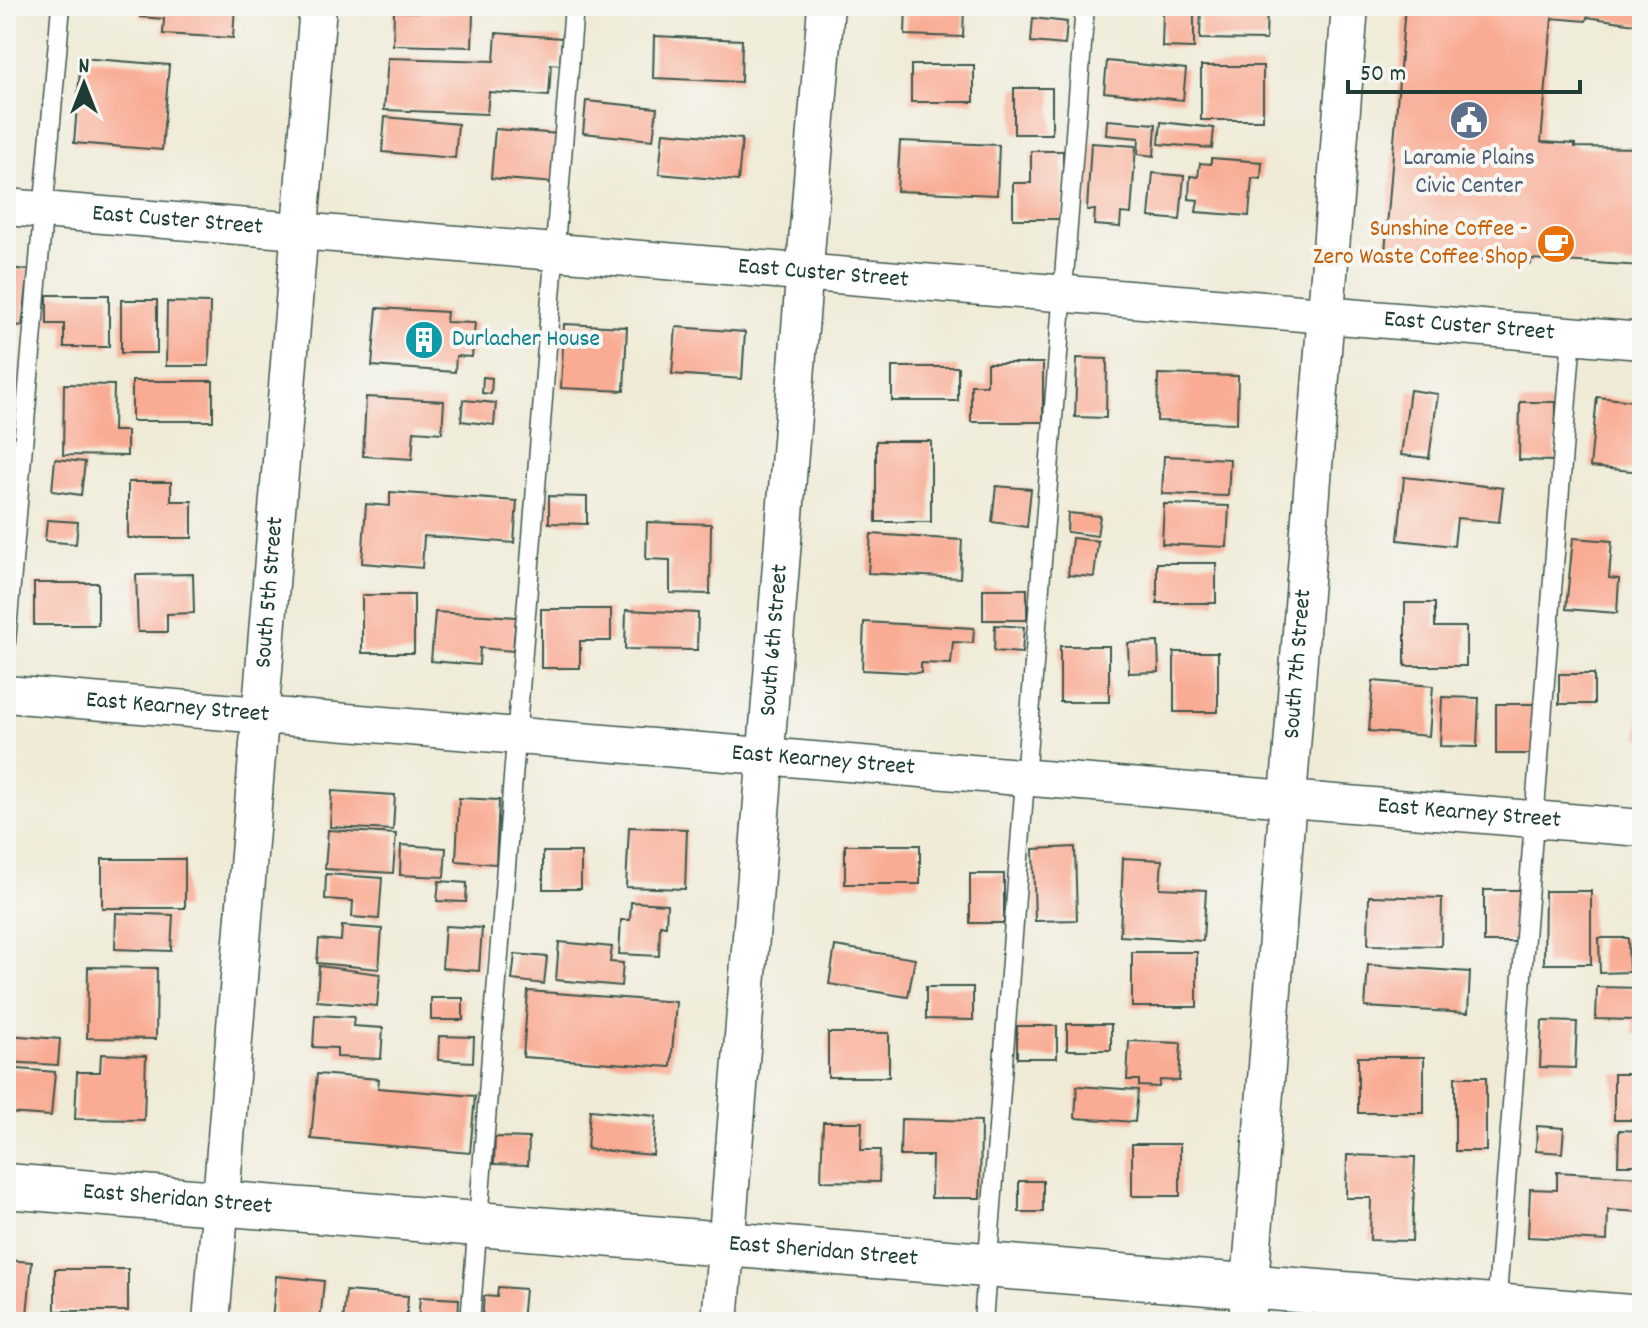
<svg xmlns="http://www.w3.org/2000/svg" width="1648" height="1328" font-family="Dekko,sans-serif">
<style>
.building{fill:#f9ab93}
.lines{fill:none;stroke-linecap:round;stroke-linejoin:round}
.lane-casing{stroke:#3e574c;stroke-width:21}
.street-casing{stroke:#3e574c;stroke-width:39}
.secondary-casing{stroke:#3e574c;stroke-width:47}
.lane{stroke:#fff;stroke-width:18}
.street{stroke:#fff;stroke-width:36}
.secondary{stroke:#fff;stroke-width:44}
.labels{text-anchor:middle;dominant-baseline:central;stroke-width:8;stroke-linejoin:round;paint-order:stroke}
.service-label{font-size:24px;fill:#4e5e75;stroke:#f6f6f2}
.street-label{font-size:24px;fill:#1f3d34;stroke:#f6f6f2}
.food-label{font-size:24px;fill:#c56008;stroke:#f6f6f2;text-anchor:end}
.culture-label{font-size:24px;fill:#0d838f;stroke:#f6f6f2;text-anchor:start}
</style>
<rect width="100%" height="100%" fill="#f6f6f2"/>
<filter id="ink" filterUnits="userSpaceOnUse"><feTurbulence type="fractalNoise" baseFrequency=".0125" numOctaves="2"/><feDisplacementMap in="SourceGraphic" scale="16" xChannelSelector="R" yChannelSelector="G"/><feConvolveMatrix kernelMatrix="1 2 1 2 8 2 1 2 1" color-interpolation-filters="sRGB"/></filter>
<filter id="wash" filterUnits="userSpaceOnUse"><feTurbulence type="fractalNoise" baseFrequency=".006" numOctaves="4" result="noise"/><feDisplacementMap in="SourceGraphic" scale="32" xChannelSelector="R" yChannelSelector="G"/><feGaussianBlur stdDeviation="1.8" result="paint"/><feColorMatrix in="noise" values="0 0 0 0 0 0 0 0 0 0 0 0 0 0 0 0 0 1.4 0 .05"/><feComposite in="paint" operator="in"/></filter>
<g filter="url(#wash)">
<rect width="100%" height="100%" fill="#efebd7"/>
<g id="blocks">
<path class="building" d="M140 6H235L233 38 163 34 164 19 140 17Z
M594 6H651V14H594Z
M906 6H964L963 37 905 35Z
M1201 6H1267L1266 40 1200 39Z
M1405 6H1642V25L1587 17 1586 21 1552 18 1541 142 1575 144V147L1642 148V266L1531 259V264L1385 252Z
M394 11 473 13 472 47 393 45Z
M1163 13H1194V48L1162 47Z
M1033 18 1067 22 1065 45 1031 42Z
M496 33 562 38 560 65 551 64 549 96 489 92 487 114 384 110 388 58 494 61Z
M654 36 742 40 741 82 653 78Z
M81 58 169 65 162 150 74 143Z
M1107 61 1186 69 1183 100 1104 92Z
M911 65H974V102H911Z
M1201 66H1263V120H1201Z
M1014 88H1052V134H1014Z
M586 101 657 108 653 140 583 133Z
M385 117 458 124 455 158 382 152Z
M1107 120 1156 124 1154 156 1138 154 1139 138 1106 135Z
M1161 122 1214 128 1212 148 1159 144Z
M495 129 559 134 555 183 491 178Z
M663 132 742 139 738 181 659 174Z
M900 141 999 145 997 195 897 191Z
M1091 143 1136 146 1131 214 1121 213 1120 227 1094 225 1095 210H1087Z
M1031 151H1063V219H1013V183H1031Z
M1211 158 1262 162 1261 179 1252 178 1249 216 1196 212 1198 200 1189 199 1190 176 1198 177 1200 163 1211 164Z
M1153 173 1184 176 1180 220 1149 217Z
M6 268 29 270 22 326 6 324Z
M47 295H109V347H64V324H47Z
M121 300H157V353H121Z
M167 302 210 303 209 366H166Z
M377 308 447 312 446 322 475 323 472 357 456 356 455 372 372 366Z
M564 324 627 327 624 391 561 388Z
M676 327 745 332 742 379 672 374Z
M1077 358 1107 359 1106 418 1075 417Z
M987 363H1043V422H971V385H987Z
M892 367H958V401H892Z
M1158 374 1238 376 1237 423 1157 421Z
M483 377 492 378 491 394 482 393Z
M132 381H213V421H132Z
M64 384 114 385 113 431H127V456L63 455Z
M1410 390 1438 394 1429 458 1401 455Z
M366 397 444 401 442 433 414 431 412 459 363 456Z
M1597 397 1642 402V472L1590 467Z
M463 400 496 403 494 425 461 421Z
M1520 402H1556L1555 461 1519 460Z
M876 441H931V522H876Z
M1164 456 1230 459 1228 496 1162 494Z
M55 459 85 462 81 495 52 491Z
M1404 477 1503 488 1499 522 1457 518 1454 546 1398 540Z
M128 482H171V501H192V538H128Z
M996 486 1031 489 1027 527 992 522Z
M390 492 517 501 514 543 424 536 422 568 362 563 366 504 390 506Z
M549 496 587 497V524L549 523Z
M1164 504 1229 506 1227 547 1162 544Z
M1068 513 1100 516 1097 536 1067 532Z
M47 520 78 522 76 544 45 541Z
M647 522 711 524 710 594 670 593V560L646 559Z
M871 534 962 540 960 578 868 573Z
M1072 538 1098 541 1094 577 1068 575Z
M1573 538 1612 541 1609 578 1619 579 1617 613 1566 609Z
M1157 563H1216V603H1157Z
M193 574 194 613 167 614V632H138L136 575Z
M34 583H98V625H34Z
M983 589H1027V620H983Z
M362 595H414V653H362Z
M1405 603H1435V627H1466V666H1405Z
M541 609H611V641H580V668H541Z
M626 610 698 613 697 650 625 649Z
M435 612 516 617 513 651 480 648 479 665 431 661Z
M864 622 974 628 973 643 953 642 951 664 921 663V673L862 670Z
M995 625 1024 627 1022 653 994 651Z
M1158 642 1159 672 1129 673 1128 643Z
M1060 646H1109V702H1060Z
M1174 652H1218V712H1174Z
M1559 674H1594V704H1559Z
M1373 681 1433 686 1429 736 1369 731Z
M1639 695H1642V738H1639Z
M1442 697 1479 698 1477 747 1440 746Z
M1496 704H1537V754H1496Z
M332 791 395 795 393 830 330 827Z
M459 798 499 800 496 864 456 861Z
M629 827 687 829 685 889 626 887Z
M328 830 396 834 393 873 325 869Z
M401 845 446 848 444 877 400 875Z
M845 845H920V884H845Z
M1075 847 1077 920 1035 921 1033 849Z
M543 852H581V889H543Z
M1123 858 1162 860 1160 888 1206 890 1203 941 1120 936Z
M102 859H185V908H102Z
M326 874 382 878 379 919 352 917 353 901 325 899Z
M970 874H1004V923H970Z
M439 881 467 883 466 902 437 901Z
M1484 890H1520V942H1484Z
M1545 891H1591V964H1544Z
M1369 896 1442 898 1441 946 1368 945Z
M631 902 667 904 666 926 660 925 659 956 619 954 621 920H630Z
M116 913 173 915 171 951 115 949Z
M342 926 382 929 379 969 317 963 319 939 341 941Z
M445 926 482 928 479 971 442 968Z
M1599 938H1628L1629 972 1600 973Z
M559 942 612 947 610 962 623 963 621 986 556 980Z
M835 946 915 959 908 997 829 984Z
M1132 952H1197V1007H1132Z
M515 954 547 957 544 984 512 980Z
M1368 965 1470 972 1468 1013 1365 1007Z
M319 966 380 974 377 1006 317 1001Z
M88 967 157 968 156 1039 87 1038Z
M926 987H973V1020L926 1019Z
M1597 987 1642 988V1035L1633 1034V1020L1596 1019Z
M528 991 676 1002 671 1067 523 1057Z
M431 998H463V1020H431Z
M315 1015 354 1017 353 1026 383 1028 381 1059 337 1057V1048L313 1047Z
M1542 1021 1577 1022 1575 1068 1540 1067Z
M1067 1024H1111V1050H1067Z
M1017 1026H1057V1058H1017Z
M828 1033H889V1077H828Z
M6 1035 60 1039 58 1065 6 1062Z
M439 1036 474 1037 473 1062 438 1060Z
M1129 1041 1181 1043 1179 1081 1160 1080 1159 1087 1139 1086V1080H1127Z
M101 1054 146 1056 144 1120 75 1119 77 1072H100Z
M1358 1057H1424V1113H1358Z
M6 1068 55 1072 51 1116 6 1113Z
M317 1074 379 1079 378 1088 475 1096 470 1153 311 1139Z
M1614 1074H1642V1120H1614Z
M1455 1077H1486V1151H1455Z
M1077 1086 1138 1090 1135 1122 1075 1118Z
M590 1110 656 1116 653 1155 587 1149Z
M901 1119 981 1121 980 1198H931L932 1156H900Z
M823 1122H862L861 1150H880L879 1182 821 1181Z
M1537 1126 1564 1128 1562 1153 1536 1151Z
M1619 1130 1642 1131V1165H1618Z
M495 1137 529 1138 528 1165 494 1164Z
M1132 1144H1180V1196H1132Z
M1347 1155 1415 1157 1412 1241 1370 1240 1371 1198H1346Z
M1557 1172 1642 1177V1212L1608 1210 1607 1241 1528 1237 1530 1189 1557 1190Z
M1019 1181H1043V1212H1019Z
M6 1260 32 1262 27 1315 6 1313Z
M55 1269H128V1311H55Z
M276 1276 324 1281 320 1322H272Z
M498 1287 525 1289 522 1322H482L484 1296 497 1297Z
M346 1291 408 1296 406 1322H343Z
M420 1297 459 1299 458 1322H418Z
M51 1314 89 1317V1322H50Z"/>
</g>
</g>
<g filter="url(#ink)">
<use href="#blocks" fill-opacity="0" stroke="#3e574c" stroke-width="2"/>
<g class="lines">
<g class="lane-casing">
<path id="lane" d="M6 642 61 6
M1496 1309 1572 335
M470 1322 574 6
M983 1322 1085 6"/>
</g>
<g class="street-casing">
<g id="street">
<path id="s1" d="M6 207 1642 341"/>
<path id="s2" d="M6 694 1642 828"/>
<path id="s3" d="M211 1322 318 6"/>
<path id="s4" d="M720 1322 826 6"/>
<path id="s5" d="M1247 1322 1350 6"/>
</g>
</g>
<g class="secondary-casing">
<g id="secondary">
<path id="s6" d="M6 1186 1642 1318"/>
</g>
</g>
<use href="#lane" class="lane"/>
<use href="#street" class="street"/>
<use href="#secondary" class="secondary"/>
</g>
</g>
<defs>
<g id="civic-disc" transform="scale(2)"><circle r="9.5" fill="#5c6f8a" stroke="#f6f6f2"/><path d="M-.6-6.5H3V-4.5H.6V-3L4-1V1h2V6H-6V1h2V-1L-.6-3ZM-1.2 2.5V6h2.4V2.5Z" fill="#fff"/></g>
<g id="cafe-disc" transform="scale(2)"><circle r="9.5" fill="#e8710a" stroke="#f6f6f2"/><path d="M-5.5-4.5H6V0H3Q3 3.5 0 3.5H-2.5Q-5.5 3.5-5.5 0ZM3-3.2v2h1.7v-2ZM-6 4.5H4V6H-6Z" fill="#fff"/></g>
<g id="building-disc" transform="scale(2)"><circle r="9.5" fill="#0f9aa8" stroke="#f6f6f2"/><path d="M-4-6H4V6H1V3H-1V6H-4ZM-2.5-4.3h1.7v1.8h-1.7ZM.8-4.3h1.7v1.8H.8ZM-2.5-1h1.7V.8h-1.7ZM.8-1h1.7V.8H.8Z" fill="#fff"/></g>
</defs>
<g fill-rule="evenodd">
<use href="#civic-disc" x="1469" y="120"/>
<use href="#cafe-disc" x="1556" y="244"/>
<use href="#building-disc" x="424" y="340"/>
</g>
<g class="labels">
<g class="service-label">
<text x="1469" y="159">Laramie Plains<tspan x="1469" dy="28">Civic Center</tspan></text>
</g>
<g class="street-label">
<text stroke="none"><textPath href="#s1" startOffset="172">East Custer Street</textPath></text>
<text stroke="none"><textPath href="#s1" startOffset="820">East Custer Street</textPath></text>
<text stroke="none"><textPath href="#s1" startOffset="1468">East Custer Street</textPath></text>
<text stroke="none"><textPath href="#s3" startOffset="732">South 5th Street</textPath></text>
<text stroke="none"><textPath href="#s4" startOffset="684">South 6th Street</textPath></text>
<text stroke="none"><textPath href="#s5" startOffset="660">South 7th Street</textPath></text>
<text stroke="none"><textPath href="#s2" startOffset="172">East Kearney Street</textPath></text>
<text stroke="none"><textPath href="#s2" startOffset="820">East Kearney Street</textPath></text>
<text stroke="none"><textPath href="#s2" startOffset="1468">East Kearney Street</textPath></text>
<text stroke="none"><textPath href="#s6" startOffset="172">East Sheridan Street</textPath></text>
<text stroke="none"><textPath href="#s6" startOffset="820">East Sheridan Street</textPath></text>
</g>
<g class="food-label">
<text x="1528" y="230">Sunshine Coffee -<tspan x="1528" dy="28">Zero Waste Coffee Shop</tspan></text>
</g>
<g class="culture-label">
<text x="452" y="340">Durlacher House</text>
</g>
</g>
<rect width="1648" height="1328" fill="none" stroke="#f6f6f2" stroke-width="32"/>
<g transform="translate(84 84)" stroke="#f6f6f2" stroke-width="6" paint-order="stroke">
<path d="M0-6L14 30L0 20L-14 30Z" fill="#1f3d34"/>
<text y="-12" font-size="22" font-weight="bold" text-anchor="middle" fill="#1f3d34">N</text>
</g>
<path d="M1348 80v12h232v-12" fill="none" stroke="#1f3d34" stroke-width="4"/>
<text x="1360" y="80" font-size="24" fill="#1f3d34" stroke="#f6f6f2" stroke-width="6" paint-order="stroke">50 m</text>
</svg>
